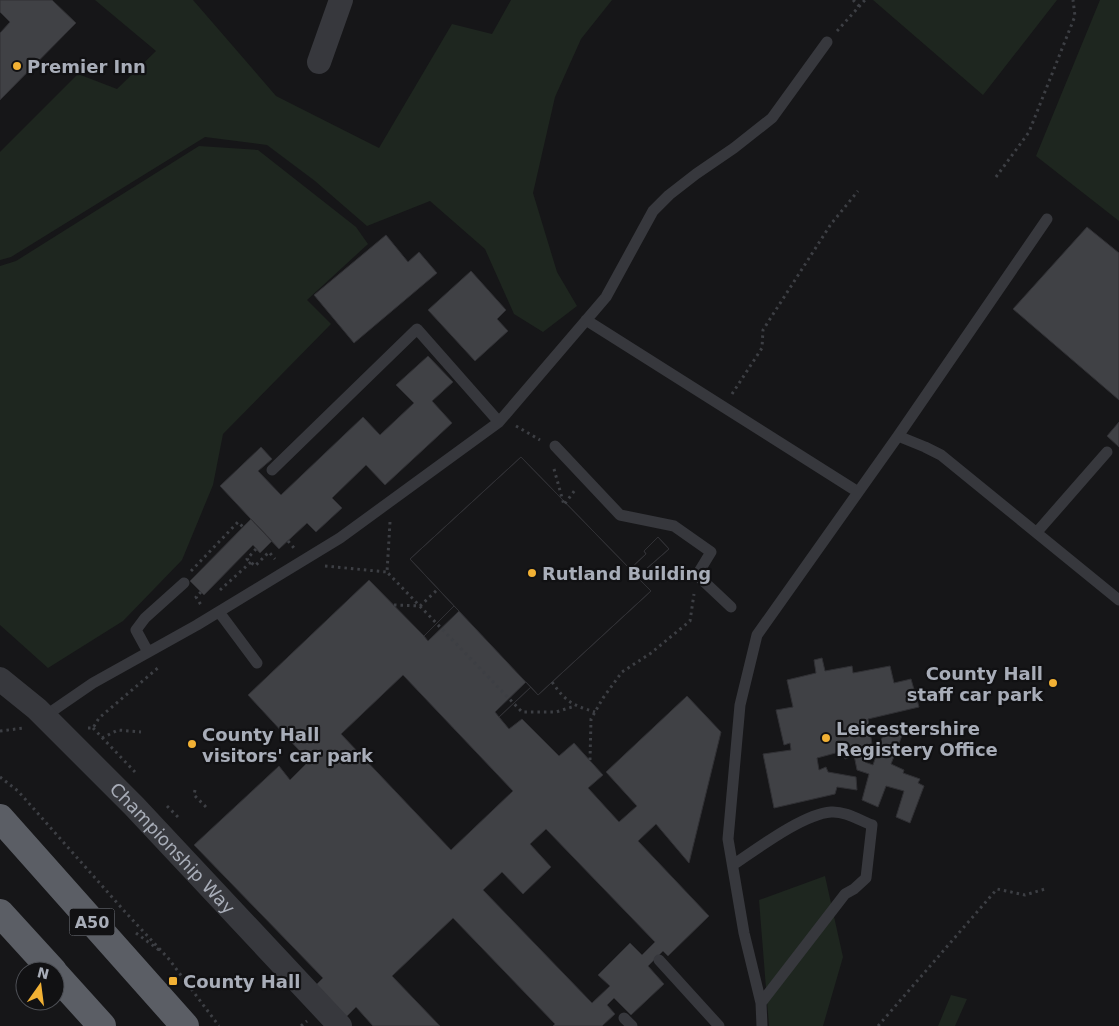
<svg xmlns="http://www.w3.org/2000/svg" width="1119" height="1026" font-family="'DejaVu Sans',sans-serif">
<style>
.green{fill:#1e261f}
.building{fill:#404145;stroke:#303034;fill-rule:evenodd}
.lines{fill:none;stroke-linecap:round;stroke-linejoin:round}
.path{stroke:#3d3f44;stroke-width:3;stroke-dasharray:2.5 4;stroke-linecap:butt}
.service{stroke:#37383d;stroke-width:11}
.minor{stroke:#37383d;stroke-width:24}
.trunk{stroke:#5b5e65;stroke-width:28}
.poi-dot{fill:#f2b134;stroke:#111113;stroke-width:2}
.labels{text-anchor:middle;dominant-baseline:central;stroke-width:4.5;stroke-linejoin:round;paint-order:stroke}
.shield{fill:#111113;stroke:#7b7e86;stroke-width:1}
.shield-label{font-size:16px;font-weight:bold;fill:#a8adb8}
.poi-label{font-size:18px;font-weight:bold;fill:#a8adb8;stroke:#111113;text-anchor:start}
.street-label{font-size:18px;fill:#a8adb8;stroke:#111113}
</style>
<rect width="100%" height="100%" fill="#161618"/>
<path class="green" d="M95 0H193L276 96 379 148 452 24 492 34 511 0H612L581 39 555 97 533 193 557 272 577 306 543 332 514 314 485 249 430 201 367 226 315 181 267 145 205 137 11 257 0 260V152L78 74 117 89 156 51Z
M873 0H1057L983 95Z
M1100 0H1119V221L1036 156Z
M199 146 258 150 356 227 368 244 307 300 331 324 223 434 213 485 182 560 123 621 48 668 0 625V266L16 261Z
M825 876 843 957 823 1026H769L759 900Z
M951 995 967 999 955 1026H938Z"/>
<path class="building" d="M0 0H52L76 23 0 100V33L10 22 0 12Z
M1087 227 1119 253V400L1013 309Z
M386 235 408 262 419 252 437 273 354 343 314 295Z
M471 271 506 310 497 319 508 331 475 361 428 310Z
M428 356 453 382 432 401 452 423 385 485 366 465 332 498 342 508 316 532 307 523 279 549 220 486 261 447 272 459 258 471 281 495 363 417 380 435 414 403 396 385Z
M1119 422V447L1107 436Z
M521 457 630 569 646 554 644 551 658 537 669 549 637 577 651 591 538 695 410 559Z
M521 457 630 569 646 554 644 551 658 537 669 549 637 577 651 591 538 695 531 687 499 717 509 729 522 719 559 756 574 743 603 775 588 788 619 822 637 806 606 772 687 696 721 732 689 863 656 824 638 841 709 916 668 956 663 951 648 966 664 984 631 1015 614 998 607 1005 615 1014 602 1026H553L555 1024 453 918 392 976 440 1026H373L356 1007 345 1018 315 986 323 978 194 845 279 766 290 780 309 761 248 695 369 580 424 636 454 606 410 559ZM403 675 513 791 451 850 341 734ZM546 829 655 942 642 955 630 943 598 975 610 986 592 1003 483 890 502 872 523 894 551 867 530 844Z
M251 519 272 541 260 553 253 545 204 595 190 581Z
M454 606 459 611 428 641 424 636Z
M822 658 825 671 852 666 853 673 890 666 894 683 911 679 919 707 868 719 872 744 867 750 862 752 865 762 873 765 886 726 903 733 891 764 904 770 903 773 920 779 918 783 924 786 910 823 896 817 904 791 886 786 878 807 862 800 869 774 857 770 854 755 845 759 843 751 817 758 819 770 826 767 828 772 856 777 857 790 837 787 835 794 774 808 763 754 791 750 790 743 784 745 776 710 793 707 787 680 816 673 814 660Z
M526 682 531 687 499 717 495 712Z"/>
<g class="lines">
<path class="path" d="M853 0 859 6
M837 31 865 0
M996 177 1029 132 1075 16 1073 0
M732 394 762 348 763 330 770 319 831 224 858 191
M516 426 540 440
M554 469 564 505 575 490
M390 522 387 572 522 712H556L575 706
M288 541 294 548
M256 549 247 559 255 566 269 552 275 559
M325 566 387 572
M191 571 238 522 243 527
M220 590 251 562
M201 592 196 597 201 605
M394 605 420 606 437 590
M552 682C566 702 572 705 595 712
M88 728H93L99 718 159 667
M93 728 135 772
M0 731 24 728
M102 738 118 730 141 732
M590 760 591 719 603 698 622 672 651 653 690 621 694 594
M0 777 18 791 127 914 168 958 219 1026
M195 790 194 795 206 807
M167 806 180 819
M136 933 159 950
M301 1026 307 1021
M878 1026 997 889 1025 895 1045 889"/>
<path class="service" d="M586 320 858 492
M898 436 925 447 941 455 1119 600
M555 446 620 515 674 526 711 552 697 575 731 607
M272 470 417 329 499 422
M1037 532 1107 452
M219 612 257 663
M148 652 136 630 145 618 184 583
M45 716 93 683 197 625 340 538 499 422 606 297 653 211 669 195 696 174 734 148 772 118 827 42
M733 865C757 849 803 814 831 812 845 811 859 820 872 825L866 878 854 889 845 894 761 1003
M659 960 719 1026
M624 1018 632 1026
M762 1026 761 1003 744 933 728 839 740 705 757 635 898 436 1047 219"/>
<g class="minor">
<path d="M319 62 341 0"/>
<path id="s1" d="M0 679 37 709 134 806 340 1026"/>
</g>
<path class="trunk" d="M0 818 185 1026
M0 913 53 971
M55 974 102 1026"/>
</g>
<g class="poi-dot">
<circle cx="17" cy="66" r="5"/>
<circle cx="532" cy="573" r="5"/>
<circle cx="1053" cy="683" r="5"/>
<circle cx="826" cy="738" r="5"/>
<circle cx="192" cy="744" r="5"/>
<rect x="168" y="976" width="10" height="10" rx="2.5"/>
</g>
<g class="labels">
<rect class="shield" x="69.5" y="908.5" width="45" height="27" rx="4"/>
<g class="shield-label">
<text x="92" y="922">A50</text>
</g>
<g class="poi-label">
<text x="27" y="66">Premier Inn</text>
<text x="542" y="573">Rutland Building</text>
<text x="1043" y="673" text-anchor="end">County Hall<tspan x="1043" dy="21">staff car park</tspan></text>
<text x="836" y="728">Leicestershire<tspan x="836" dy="21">Registery Office</tspan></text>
<text x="202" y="734">County Hall<tspan x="202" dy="21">visitors' car park</tspan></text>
<text x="183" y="981">County Hall</text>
</g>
<g class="street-label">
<text stroke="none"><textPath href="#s1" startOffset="242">Championship Way</textPath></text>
</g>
</g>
<g transform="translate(40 986) rotate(14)"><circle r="24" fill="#111113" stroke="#4d4f55"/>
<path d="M0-4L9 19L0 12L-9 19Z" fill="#f2b134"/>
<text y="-8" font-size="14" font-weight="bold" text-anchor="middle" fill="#a8adb8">N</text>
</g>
</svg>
